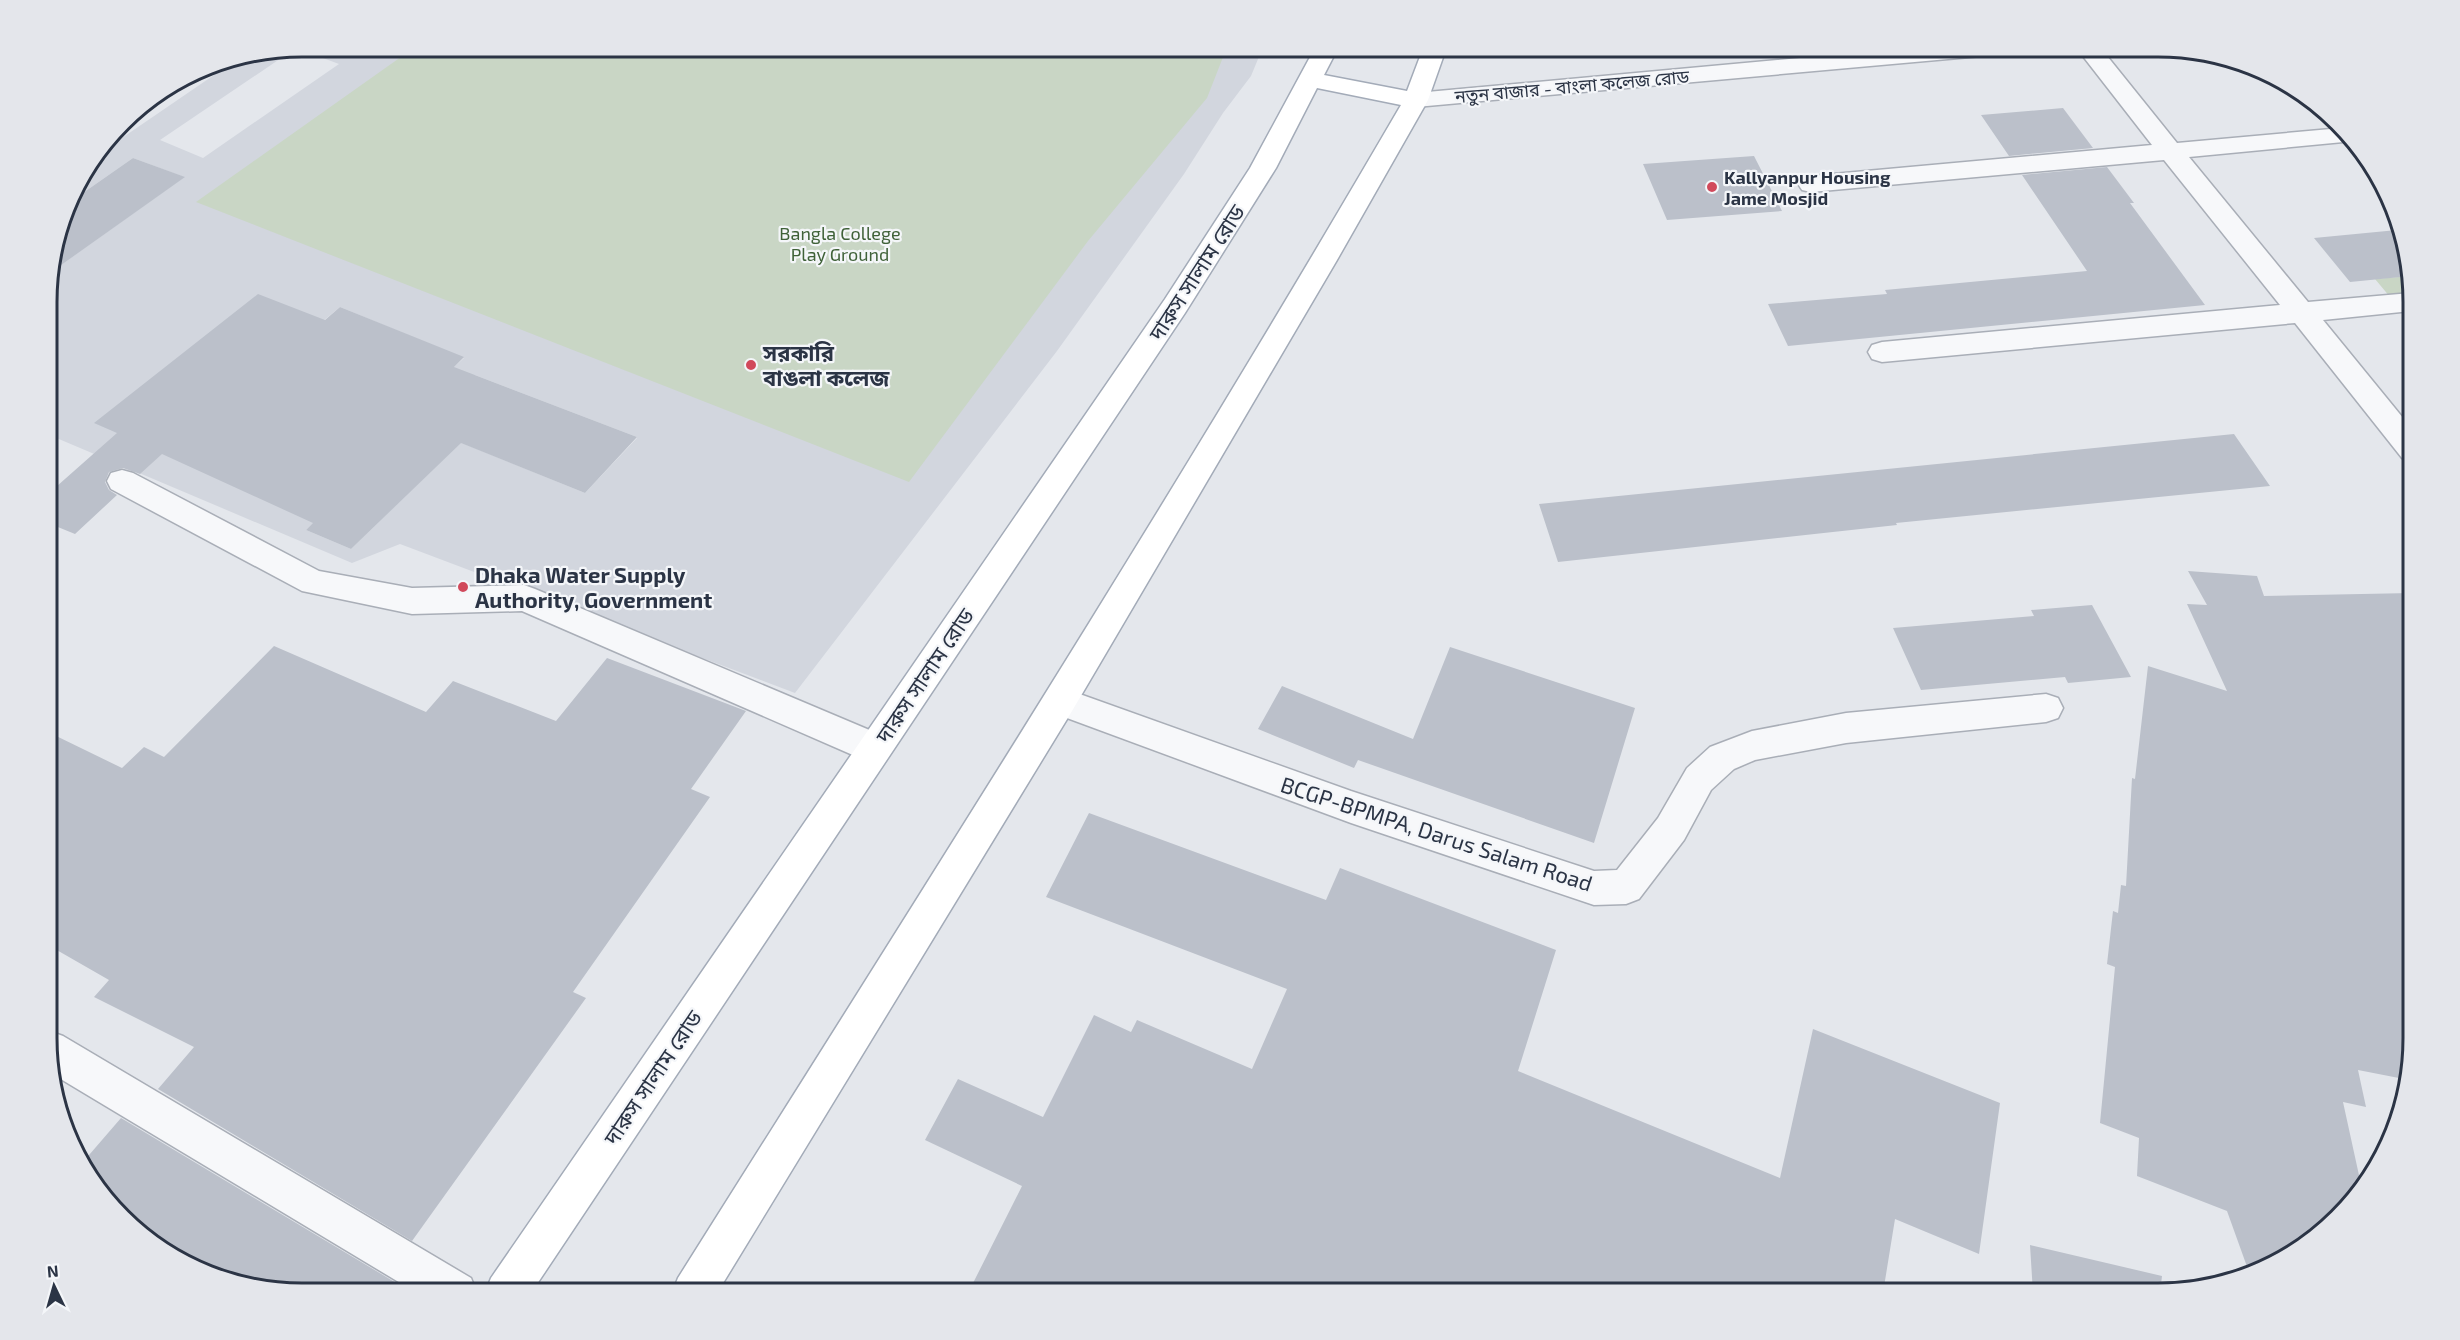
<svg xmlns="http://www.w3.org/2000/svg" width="2460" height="1340" font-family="'Exo 2','Noto Sans Bengali',sans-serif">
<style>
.built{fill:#d2d6de;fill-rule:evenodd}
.green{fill:#c9d6c5}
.building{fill:#bbc0ca}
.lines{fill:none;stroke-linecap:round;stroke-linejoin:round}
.minor-casing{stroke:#a9aeb7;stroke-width:3}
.major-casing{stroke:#a3abb8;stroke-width:3}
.minor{fill:#f7f8fa;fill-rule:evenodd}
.major{fill:#fff;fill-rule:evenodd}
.poi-dot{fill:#d1495b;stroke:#f4f6f9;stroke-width:2}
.labels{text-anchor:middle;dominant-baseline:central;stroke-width:4.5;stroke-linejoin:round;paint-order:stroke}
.far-street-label{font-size:18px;fill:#2b3445;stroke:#f4f6f9}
.far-poi-label{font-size:18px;font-weight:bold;fill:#2b3445;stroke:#f4f6f9;text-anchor:start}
.far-park-label{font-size:18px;fill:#3f6138;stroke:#f4f6f9}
.street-label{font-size:22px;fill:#2b3445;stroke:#f4f6f9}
.poi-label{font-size:22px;font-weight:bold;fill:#2b3445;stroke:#f4f6f9;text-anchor:start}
.rim{fill:none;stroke:#2b3445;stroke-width:3}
</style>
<rect width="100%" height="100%" fill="#e4e7ec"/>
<path class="built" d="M302 46 311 47 340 57 356 46 1263 47 1251 76 1223 113 1184 174 1057 351 795 693 400 544 352 563 47 434V285L50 273 184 177 133 158 70 202 73 189 100 153 236 60ZM296 48 339 64 203 158 160 140ZM340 307 464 358 305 501 163 453ZM475 375 637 437V438L585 493 420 426ZM411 432 454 449 351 549 306 530Z"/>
<path class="green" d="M415 47V46L1227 47 1207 98 1088 241 909 482 196 202Z
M2411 276V322L2375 279Z"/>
<path class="building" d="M2063 108 2093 148 2009 156 1981 115Z
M1754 156 1782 211 1667 220 1643 164Z
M133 158 185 177 50 273 70 202Z
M2107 167 2134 203H2130L2205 305 1788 346 1768 304 1887 294 1885 290 2087 271 2022 175Z
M2397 230 2411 269V276L2350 282 2314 238Z
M258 294 325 320 340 307 464 357 454 367 637 437 585 493 461 443 351 549 306 530 313 523 162 454 140 474 123 468 109 472 105 482 109 490 117 495 75 534 48 523V494L117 433 94 423Z
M2234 434 2270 486 1896 523 1897 525 1558 562 1539 504Z
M2188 571 2257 576 2264 596 2412 593 2413 1038 2404 1079 2358 1070 2366 1107 2343 1102 2362 1189 2349 1208 2300 1251 2250 1275 2227 1211 2137 1176 2139 1138 2100 1123 2115 967 2107 964 2113 911 2118 913 2121 885 2126 886 2132 778 2135 779 2148 666 2227 691 2187 604 2207 605Z
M2092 605 2131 677 2068 683 2065 677 1921 690 1893 628 2034 616 2031 610Z
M274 646 426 712 453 681 556 721 607 658 746 711 691 789 710 797 573 992 586 998 412 1241 158 1089 194 1047 94 997 109 980 48 945V732L122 768 144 747 164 757Z
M1450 647 1635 708 1594 843 1358 760 1354 768 1258 729 1282 686 1413 739Z
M1089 813 1326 900 1340 868 1556 950 1518 1071 1780 1178 1813 1029 2000 1103 1979 1254 1895 1219 1883 1293H968L1022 1186 925 1140 958 1079 1043 1117 1094 1015 1131 1032 1137 1020 1252 1069 1287 989 1046 897Z
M121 1118 413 1293H302L189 1267 134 1230 90 1180 83 1162Z
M2030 1245 2162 1276 2160 1293H2033Z"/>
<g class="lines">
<g class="minor-casing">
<path id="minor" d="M1932 46H2026L2023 51 2015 53 1416 107 1407 105 1404 100 1407 95 1416 93Z
M2075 46H2099L2177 143 2342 128 2354 141 2189 157 2308 302 2411 293V311L2323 320 2412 429V461L2402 458 2295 323 1882 362 1872 359 1868 352 1872 345 1882 342 2280 305 2164 160 1811 192 1802 190 1798 184 1802 178 1811 176 2152 145Z
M122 470 133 473 319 571 412 588 524 585 535 589 886 737 891 748 886 759 874 763 862 759 522 611 412 614 302 591 111 489 107 481 111 473Z
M1060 687 1351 791 1594 871 1617 870 1658 818 1687 768 1710 747 1752 731 1846 713 2046 694 2058 698 2063 708 2058 718 2046 722 1846 743 1755 760 1734 769 1711 790 1684 840 1639 899 1626 904 1594 905 1351 823 1048 711 1043 701 1048 691Z
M49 1031 63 1036 471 1278 477 1293H417L49 1072Z"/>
</g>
<g class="major-casing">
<path id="major" d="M1316 46H1339L1324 75 1407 91 1424 46H1447L1428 100 1337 260 1072 711 717 1293H672L678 1278C923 889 1170 502 1401 105L1317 88 1276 168 1185 313 531 1293H485L491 1278 1165 299 1250 168Z"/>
</g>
<use href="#minor" class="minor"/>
<use href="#major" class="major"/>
</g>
<g class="poi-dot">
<circle cx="1712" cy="187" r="6"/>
<circle cx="751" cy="365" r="6"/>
<circle cx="463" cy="587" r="6"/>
</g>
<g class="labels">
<g class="far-street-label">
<text transform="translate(1572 86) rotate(-5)">নতুন বাজার - বাংলা কলেজ রোড</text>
</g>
<g class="far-poi-label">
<text x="1724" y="177">Kallyanpur Housing<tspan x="1724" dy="21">Jame Mosjid</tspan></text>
</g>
<g class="far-park-label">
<text x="840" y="233">Bangla College<tspan x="840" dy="21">Play Ground</tspan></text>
</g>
<g class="street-label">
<text transform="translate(1196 272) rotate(-57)">দারুস সালাম রোড</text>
<text transform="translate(924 675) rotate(-56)">দারুস সালাম রোড</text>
<text transform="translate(1437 833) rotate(18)">BCGP-BPMPA, Darus Salam Road</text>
<text transform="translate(652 1077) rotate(-56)">দারুস সালাম রোড</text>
</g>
<g class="poi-label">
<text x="763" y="352">সরকারি<tspan x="763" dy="25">বাঙলা কলেজ</tspan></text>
<text x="475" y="574">Dhaka Water Supply<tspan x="475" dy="25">Authority, Government</tspan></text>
</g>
</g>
<path d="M0 0H2460V1340H0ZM302 57H2158A245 245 0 0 1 2403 302V1038A245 245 0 0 1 2158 1283H302A245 245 0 0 1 57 1038V302A245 245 0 0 1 302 57Z" fill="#e4e6eb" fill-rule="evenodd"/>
<path class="rim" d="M302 57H2158A245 245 0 0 1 2403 302V1038A245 245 0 0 1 2158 1283H302A245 245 0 0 1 57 1038V302A245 245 0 0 1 302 57Z"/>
<g transform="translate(54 1286) rotate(355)" stroke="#f4f6f9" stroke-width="4.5" paint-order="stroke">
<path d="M0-4.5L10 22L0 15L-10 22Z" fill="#2b3445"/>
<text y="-9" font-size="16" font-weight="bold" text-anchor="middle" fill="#2b3445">N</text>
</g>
</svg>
